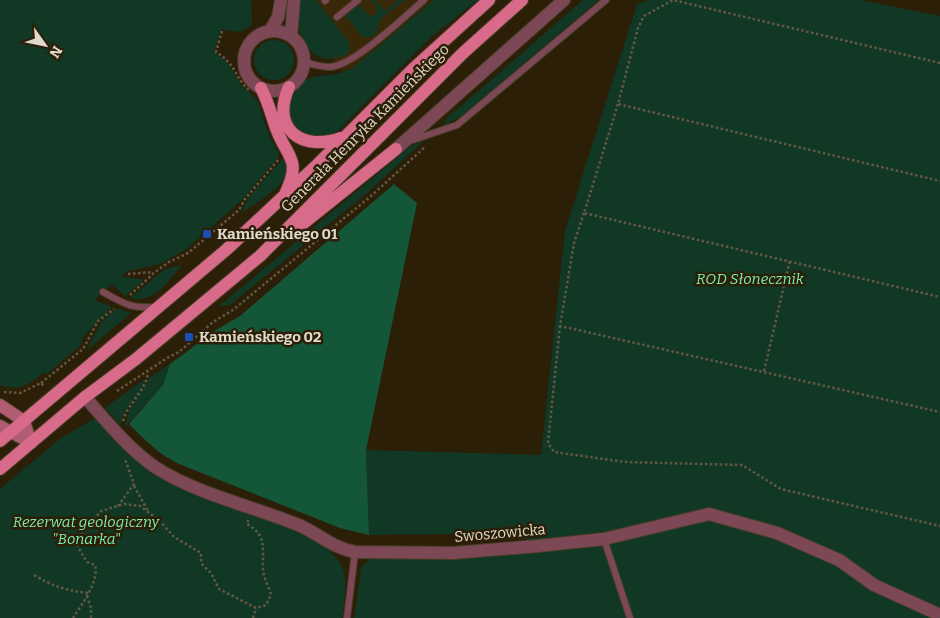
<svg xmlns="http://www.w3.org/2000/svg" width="940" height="618" font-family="Bitter,serif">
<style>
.built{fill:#382808}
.green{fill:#113825}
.forest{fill:#135638}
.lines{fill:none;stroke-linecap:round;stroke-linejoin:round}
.lane-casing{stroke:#493d27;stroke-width:8}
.street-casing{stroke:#493d27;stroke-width:14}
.secondary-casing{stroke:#493d27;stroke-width:14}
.primary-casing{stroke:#493d27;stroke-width:14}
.path{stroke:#645844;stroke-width:2.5;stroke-dasharray:2.5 2.5;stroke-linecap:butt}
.lane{stroke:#7d4856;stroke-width:6}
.street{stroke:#7d4856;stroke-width:12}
.secondary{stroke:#b05c73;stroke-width:12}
.primary{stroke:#d86b8a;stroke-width:12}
.transit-dot{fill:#1a4fb4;stroke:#2c1f08;stroke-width:2}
.labels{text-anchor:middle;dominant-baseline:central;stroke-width:5;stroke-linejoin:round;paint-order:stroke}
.street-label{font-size:15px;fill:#e1d9cb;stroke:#2c1f08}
.poi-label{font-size:15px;font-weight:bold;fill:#e1d9cb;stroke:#2c1f08;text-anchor:start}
.park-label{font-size:15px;font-style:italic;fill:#7aebb0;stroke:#2c1f08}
</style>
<rect width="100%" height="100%" fill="#2c1f08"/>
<path class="built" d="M304 0H458L356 93 303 13Z"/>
<path class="green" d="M0 0H251L252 25 240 32 221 29 214 52 228 63 241 85 257 100 269 136 279 153 277 159 240 202 185 250 160 264 128 271 121 277 142 279 143 281 125 296 112 284 94 300 112 307 83 337 81 345 47 374 44 372C31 384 18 392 0 385Z
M298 0H316L349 42 350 50 344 56 329 59C300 55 296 24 298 0Z
M371 0H375L385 11 398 0H405C398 6 384 13 380 21 375 32 379 38 362 37L346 16 357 4 372 17 377 12 375 9 377 7Z
M434 0H478L431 37 338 131 318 138 299 132 287 115C301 59 320 86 354 67Z
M583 0H599L462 116 444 125 446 119Z
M648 0H860L940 16V610L876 580 709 511 612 531 534 540 451 534 369 535 366 450 541 455 565 231 637 4Z
M254 60a20 20 0 1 1 40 0a20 20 0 1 1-40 0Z
M425 140 367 193 230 305 219 306 398 157 411 146Z
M286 155C293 187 263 197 241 213L249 197Z
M182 265C168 281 155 304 130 298L165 269Z
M117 308 131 313 86 351 102 321Z
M170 364 163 385 124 428 130 409 149 378Z
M145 379C142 396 124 407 120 425L105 408Z
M95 418 142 465 160 478 311 536C350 564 348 573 342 618H0V489L61 438Z
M715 520 780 537 938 618H354L361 569 365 563 374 557 467 556Z"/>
<path class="forest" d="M394 184 417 203 366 450 369 535 340 528 179 464C158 454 145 440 129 424L163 385 170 364 216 330 240 316Z"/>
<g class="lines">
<g class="lane-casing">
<path id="lane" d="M325 1 326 0
M337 17 358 0
M304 62C312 64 322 67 330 67 355 65 404 17 424 0
M413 140 457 125 606 0
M103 292C123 303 131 309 155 307
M604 539 630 618
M347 618 355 552"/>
</g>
<g class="street-casing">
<path id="street" d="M270 31 278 17 281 0
M244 61a30 30 0 1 1 60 0a30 30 0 1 1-60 0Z
M291 36 294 0
M396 149 564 0
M85 397C106 421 129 449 155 467 196 494 255 507 301 526 320 535 333 548 355 552L453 553 538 546 604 539 709 514 777 533 839 560 874 585 940 615"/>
</g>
<g class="secondary-casing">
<path id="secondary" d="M0 405 24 421 31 443
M0 426 31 443"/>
</g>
<g class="primary-casing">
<path id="primary" d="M289 87C270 129 302 152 341 138
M261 88C268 101 271 114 276 128 286 157 302 158 286 192
M300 226 396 149
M0 441 226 250 316 166 413 69 489 0
M0 469 85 397 136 359 260 256 463 53 522 0"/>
</g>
<path class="path" d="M222 31 216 52C237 65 234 77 249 90
M940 63 673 0 644 16 638 28 618 104 940 181
M618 104 584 213 940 297
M584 213 574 243 560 326 940 412
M128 274 153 272
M130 295 155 272 169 262 188 253 239 210 245 199 279 159
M560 326 548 443 554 452 625 462 742 465 781 489 940 526
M764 371 790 260
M41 383 83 349 98 321 114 309
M117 391 167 358 179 352 213 322 233 310 371 196 425 147
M4 392 20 393 41 383 45 387
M123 421C128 403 146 391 148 372
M134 486 148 511
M118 506 134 484 125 459
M34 575C52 586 67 591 89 593
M87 596 91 608V618
M73 618C82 604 99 582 95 565L87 562 75 542 101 511 124 504 140 506 159 520 174 537 201 553V563L211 573 219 589 256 608 266 605 271 595C269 587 263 577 263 569 262 549 268 536 247 524L248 520
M253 618 256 608"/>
<use href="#lane" class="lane"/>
<use href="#street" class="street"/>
<use href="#secondary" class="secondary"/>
<use href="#primary" class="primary"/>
</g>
<g class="transit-dot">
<rect x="202" y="229" width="10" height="10" rx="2.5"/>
<rect x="184" y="332" width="10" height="10" rx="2.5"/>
</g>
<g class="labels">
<g class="street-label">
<text transform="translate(365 128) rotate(-45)">Generała Henryka Kamieńskiego</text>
<text transform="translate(500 533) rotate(-5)">Swoszowicka</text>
</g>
<g class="poi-label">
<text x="217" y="234">Kamieńskiego 01</text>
<text x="199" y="337">Kamieńskiego 02</text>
</g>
<g class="park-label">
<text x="750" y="279">ROD Słonecznik</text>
<text x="86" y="522">Rezerwat geologiczny<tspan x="86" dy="17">"Bonarka"</tspan></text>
</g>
</g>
<g transform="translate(45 45) rotate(123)" stroke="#2c1f08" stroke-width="4" paint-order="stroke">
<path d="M0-4L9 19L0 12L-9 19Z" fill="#e1d9cb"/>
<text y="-8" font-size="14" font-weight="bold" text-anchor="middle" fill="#e1d9cb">N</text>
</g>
</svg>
